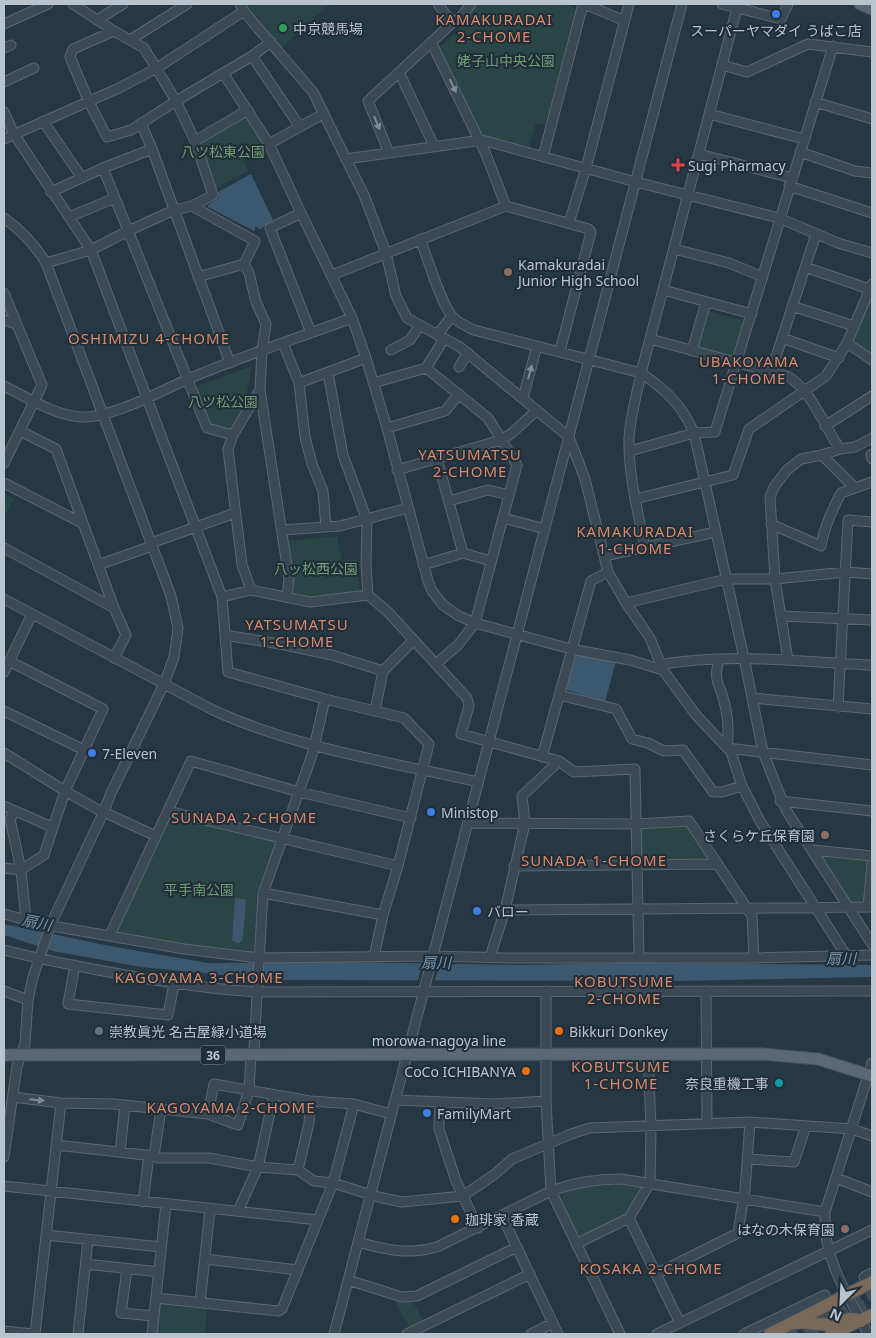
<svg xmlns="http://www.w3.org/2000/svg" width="876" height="1338" font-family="'Noto Sans','Noto Sans JP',sans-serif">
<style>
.green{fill:#294545}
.water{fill:#3c586e}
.pier{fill:#273845}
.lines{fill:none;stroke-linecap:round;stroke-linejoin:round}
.highway-tunnel{stroke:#3d4d59;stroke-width:12;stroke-dasharray:12 6;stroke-linecap:butt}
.minor-casing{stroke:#5a6771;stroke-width:11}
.major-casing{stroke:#485560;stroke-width:13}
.highway-casing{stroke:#46545e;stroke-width:14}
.minor{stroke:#3b4954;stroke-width:9}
.major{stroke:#596874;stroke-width:11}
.highway{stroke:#7a6858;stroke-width:12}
.oneway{fill:#808d97}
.shop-dot{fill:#3f7fe0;stroke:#202e39;stroke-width:2}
.leisure-dot{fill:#2e9e5b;stroke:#202e39;stroke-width:2}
.health-dot{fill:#e0444e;stroke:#202e39;stroke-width:2}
.education-dot{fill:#8d6e63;stroke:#202e39;stroke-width:2}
.worship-dot{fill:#6b7280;stroke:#202e39;stroke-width:2}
.food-dot{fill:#e8710a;stroke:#202e39;stroke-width:2}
.culture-dot{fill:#0f9aa8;stroke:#202e39;stroke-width:2}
.labels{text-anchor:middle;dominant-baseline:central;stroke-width:4;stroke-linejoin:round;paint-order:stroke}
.shield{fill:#202e39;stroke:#8b97a1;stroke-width:1}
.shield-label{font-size:12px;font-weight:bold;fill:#b9c4cd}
.poi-label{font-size:14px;fill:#b9c4cd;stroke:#202e39;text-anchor:start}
.park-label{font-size:14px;fill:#6f9f73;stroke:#202e39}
.street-label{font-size:14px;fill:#b9c4cd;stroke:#202e39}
.neighbourhood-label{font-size:15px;letter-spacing:1px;fill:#da8867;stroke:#202e39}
.water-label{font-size:15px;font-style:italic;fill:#7898b1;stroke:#202e39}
</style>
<rect width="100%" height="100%" fill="#273845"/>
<path class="green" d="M244 4H330L281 48 249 12Z
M475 4H564L577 9 546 125 536 123 529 147 476 133 439 47 457 32Z
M246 116 263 142 241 154 248 171 216 188 201 143Z
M872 293V356L850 341Z
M708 311 744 321 734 358 698 348Z
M252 366 243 412 229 434 210 430 195 387Z
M4 493 14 498 4 517Z
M337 536 342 560 356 559 360 591 294 599 286 541Z
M169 816 273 841 275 843 257 891 254 950 249 952H219L115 933Z
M689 821 718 864 637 866V824Z
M825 854 869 859 871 861 864 904 851 903 822 858Z
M605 1184 640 1187 642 1192 627 1217 582 1238 579 1237 561 1200 565 1192 588 1186Z
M392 1296 412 1300 424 1322 410 1329Z
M161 1301 205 1306 207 1309 205 1334H155L158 1304Z"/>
<path class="water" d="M251 174 273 220 259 230 258 227H255V231H254L208 207V205L219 198 218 192Z
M577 655 616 661 605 702 566 690 574 656Z
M235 898 246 900 243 938 242 941 239 943 232 941Z
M4 924 110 946 208 963 340 962 518 965 629 963 872 965V977L679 981 273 980 141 967 53 951 4 935Z"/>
<path class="pier" d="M423 962H440L434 983H417Z"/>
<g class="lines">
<path class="highway-tunnel" d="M785 1334 872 1292
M806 1334 872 1302"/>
<g class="minor-casing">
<path id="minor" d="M240 4 245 13 313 92 346 159
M438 4 452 23
M584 4 623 20
M722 4 781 19 788 4
M97 20 123 4
M4 24 48 4
M114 31 73 49 70 57 89 102 107 137 131 130 176 101 252 56 271 42
M130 40 187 4
M431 42 485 152 506 206
M4 48 11 45
M252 56 300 127
M722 65 747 72 808 44 872 52
M399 72 434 146
M223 73 269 144 301 213 352 318 366 358 387 428 428 581 432 591 443 605 459 616 475 623 571 649 630 660 663 670
M4 82 34 68
M815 102 872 119
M4 112 14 134 91 250 222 597 228 672 325 699 404 718 429 744 398 866 383 915 374 957
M709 114 804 139
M43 121 82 178
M141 123 152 149 230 363
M4 139 119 88 157 68 241 13H245
M195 141 248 110
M269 144 323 114
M800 152 855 171 872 173
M389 153 368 101 452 23 460 18 471 4
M699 154 792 178
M543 157 583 4
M103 168 207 428 233 435
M789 186 872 213
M51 192 103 168 152 149
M192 206 255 241 244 264 198 277
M301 213 270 228 311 333
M69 217 115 198
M4 218C21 230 35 245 46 263L171 596 178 628 174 657 164 684 111 793 104 811 51 924 33 977 28 1000 25 1044 17 1066 4 1157
M569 223 586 168 629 4
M420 239C429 261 438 296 451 315 456 322 466 326 474 330L641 373C666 390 682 405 694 433L744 658 763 752 786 810 872 944
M674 249 729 263 763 277
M872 253 838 243 779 218 636 182 482 140 346 159 364 195 386 253 396 296 407 318 460 347 569 437 585 479 608 572 626 603 650 638 663 670 696 715 727 748 872 765
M46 263 91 250 128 231 174 210 192 206 213 195 195 141 176 101 144 48 114 31 73 4
M244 264 249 273 256 302 266 324 262 350 260 390 289 579 287 597
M805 267 872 290
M332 275 506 206 589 229 591 232 560 351
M663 290 752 314
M4 293 42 385 4 463
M792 306 854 326
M4 320 16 324
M437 335 452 316
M782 338 839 358
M650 339 787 376C811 389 824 426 840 449
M283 343 299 383 305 437 312 464 323 491 326 527
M847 343 872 360
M391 350 410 340 420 325
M692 351 706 302
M459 367 468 353
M426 368 488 418 517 465 475 623 458 645 436 664
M771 372 816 234
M328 373 343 455 367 520 366 564 368 595 388 612 467 698 469 706 461 734 559 761 574 772 635 769 639 958
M299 383 366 358
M373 383 426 368 444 339
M4 386C28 398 54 415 81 417 110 419 161 391 188 379 242 356 298 338 352 318
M523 398 537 346
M825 426 872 396
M387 428 445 411 459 394
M20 431 56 449 114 608 126 635 114 658
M630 451 694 433 715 432 833 46
M872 454 871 455 872 459
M822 455 855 488
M437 459 463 553
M397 470 501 440 512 433 537 410
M4 483 82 523
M635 499 733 475 749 429 826 376 847 343 872 284
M449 501 488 490 509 495
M503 518 545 529
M771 524 821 546C824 527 832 510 841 493L872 482
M282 530 340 526 408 508
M151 543 235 513
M645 547C638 514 628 472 629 439 630 417 637 394 641 373L737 8
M4 548 114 608
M604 556 716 532
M98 565 152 546
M423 565 463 553 491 561
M251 590 242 565 228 449 233 435 260 390
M222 597 251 590 310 602 368 595
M4 599 213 710C295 748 390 762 478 782
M626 603 727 579H775L846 572 872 574
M781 616 872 620
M225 635 280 644 332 655 383 671
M719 659C713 682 719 681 724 701 728 716 729 733 727 748
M788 660 775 579 770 497 774 487 787 470 801 459 822 455 840 449 855 447 872 438
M659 665C729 652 802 662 872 665
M4 672 32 614
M559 695 616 709 632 739 648 743 664 751 683 750 713 792H722L742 786
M752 698 872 709
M838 707 848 520 872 522
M4 711 84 750
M375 711 383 671 414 640
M730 749 742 786 760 821 846 955
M4 753 65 791 97 809 156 836
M542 757 591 581 608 572
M780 801 872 811
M4 806 52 827
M15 811 10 819 21 870 26 920
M168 811 398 866
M468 823 637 824 689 821 752 916 754 958
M813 850 872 856
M514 866 718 864
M4 868 21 870 44 855 65 791 103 709 9 661
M263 893 383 915
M868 907 872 864
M505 910 872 907
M4 914 41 924 184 949 259 958 433 956 510 958H754L872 955
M110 935 191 761 299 792 411 818
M4 950C35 958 66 964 98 970 151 980 204 989 258 992L872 991
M490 957 505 910 525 823 522 796 559 761
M75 965 68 1004 168 1015 174 984
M4 991 28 1000
M546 991V1101L551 1191 620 1334
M706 991 707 1124
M254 1049 263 893 313 752 325 699
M13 1097 61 1103 114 1104 208 1114 214 1084 310 1101 309 1123 298 1170
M395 1100 494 1104 546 1101
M440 1103 439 1129 456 1181 478 1228
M354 1104 391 1114
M208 1114 238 1125 249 1090 251 1055
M56 1145 154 1156 158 1158H209L258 1167 298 1170 314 1181 333 1183 378 1197 402 1202 463 1196 495 1174 512 1159 571 1134 590 1128 750 1122 852 1129 872 1136
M120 1152 125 1105
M154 1156 161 1109
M748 1159 794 1162 806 1126
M836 1178 872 1192
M4 1186 318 1220 333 1183 354 1104 310 1101
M143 1202 149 1155
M238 1211 258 1167 274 1095
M502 1216 558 1334
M629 1218 656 1274
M46 1235 161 1247
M358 1242C386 1250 408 1255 437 1247L551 1191C575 1182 596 1179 621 1179L825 1212
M576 1244 629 1218 650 1183 651 1126 648 1055
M205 1259 298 1270
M86 1264 159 1272
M127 1269 121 1313 154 1316
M864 1277 872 1273
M348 1280 402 1297 417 1296 517 1247
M156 1298 278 1311 282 1309 318 1220
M200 1303 210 1209
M680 1323 656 1274 738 1233 745 1190 750 1122
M4 1331 33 1334
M35 1334 61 1103
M78 1334 88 1240
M152 1334 166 1204
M334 1334 682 4
M407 1334 530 1274
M531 1334 553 1323
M657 1334 872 1230
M744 1334 825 1295
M868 1334C855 1308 836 1279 829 1250 825 1238 825 1225 825 1212L872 1063"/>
</g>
<g class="major-casing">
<path id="major" d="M860 4 872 9
M4 1055 762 1054 818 1059 872 1076"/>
</g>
<g class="highway-casing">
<path id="highway" d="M795 1323C807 1321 819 1326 831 1324 844 1322 847 1316 861 1321
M770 1334 872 1282
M831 1334 872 1315"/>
</g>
<use href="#minor" class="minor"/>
<use href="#major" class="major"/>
<use href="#highway" class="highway"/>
</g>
<defs><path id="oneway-solid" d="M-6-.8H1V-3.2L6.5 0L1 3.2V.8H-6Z" transform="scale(1.25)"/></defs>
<g class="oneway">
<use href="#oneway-solid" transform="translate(453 86) rotate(64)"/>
<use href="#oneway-solid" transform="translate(377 123) rotate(67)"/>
<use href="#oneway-solid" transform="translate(530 372) rotate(-75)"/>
<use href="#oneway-solid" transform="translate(37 1100) rotate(6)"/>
</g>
<g class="shop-dot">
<circle cx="776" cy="14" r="5"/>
<circle cx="92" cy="753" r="5"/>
<circle cx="431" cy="812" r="5"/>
<circle cx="477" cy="911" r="5"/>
<circle cx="427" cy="1113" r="5"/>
</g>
<circle class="leisure-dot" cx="283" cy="28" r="5"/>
<path class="health-dot" d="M675.5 157.5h5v5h5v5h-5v5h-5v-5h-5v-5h5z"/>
<g class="education-dot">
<circle cx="508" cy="272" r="5"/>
<circle cx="825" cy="835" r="5"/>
<circle cx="845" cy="1229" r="5"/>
</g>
<circle class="worship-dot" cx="99" cy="1031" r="5"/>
<g class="food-dot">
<circle cx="559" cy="1031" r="5"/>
<circle cx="526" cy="1071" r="5"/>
<circle cx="455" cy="1219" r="5"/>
</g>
<circle class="culture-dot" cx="779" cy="1083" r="5"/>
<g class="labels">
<rect class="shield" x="200.5" y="1045.5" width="25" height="19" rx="4"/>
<g class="shield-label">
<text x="213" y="1055">36</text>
</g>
<g class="poi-label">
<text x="293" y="28">中京競馬場</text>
<text x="776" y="30" text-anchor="middle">スーパーヤマダイ うばこ店</text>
<text x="688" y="165">Sugi Pharmacy</text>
<text x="518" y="264">Kamakuradai<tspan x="518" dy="16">Junior High School</tspan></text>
<text x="102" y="753">7-Eleven</text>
<text x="441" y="812">Ministop</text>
<text x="815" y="835" text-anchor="end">さくらケ丘保育園</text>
<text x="487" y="911">バロー</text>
<text x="109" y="1031">崇教眞光 名古屋緑小道場</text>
<text x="569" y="1031">Bikkuri Donkey</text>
<text x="516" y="1071" text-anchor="end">CoCo ICHIBANYA</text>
<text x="769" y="1083" text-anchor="end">奈良重機工事</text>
<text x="437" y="1113">FamilyMart</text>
<text x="465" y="1219">珈琲家 香蔵</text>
<text x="835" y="1229" text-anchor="end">はなの木保育園</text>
</g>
<g class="park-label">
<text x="506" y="60">姥子山中央公園</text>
<text x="223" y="151">八ツ松東公園</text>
<text x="223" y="401">八ツ松公園</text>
<text x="316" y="568">八ッ松西公園</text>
<text x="199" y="889">平手南公園</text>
</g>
<g class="street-label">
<text x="439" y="1040">morowa-nagoya line</text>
</g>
<g class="neighbourhood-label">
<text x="494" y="19">KAMAKURADAI<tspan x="494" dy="17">2-CHOME</tspan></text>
<text x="149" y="338">OSHIMIZU 4-CHOME</text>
<text x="749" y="361">UBAKOYAMA<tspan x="749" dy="17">1-CHOME</tspan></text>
<text x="470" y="454">YATSUMATSU<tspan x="470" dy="17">2-CHOME</tspan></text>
<text x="635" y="531">KAMAKURADAI<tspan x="635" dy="17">1-CHOME</tspan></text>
<text x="297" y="624">YATSUMATSU<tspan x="297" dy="17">1-CHOME</tspan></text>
<text x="244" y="817">SUNADA 2-CHOME</text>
<text x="594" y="860">SUNADA 1-CHOME</text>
<text x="199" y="977">KAGOYAMA 3-CHOME</text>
<text x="624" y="981">KOBUTSUME<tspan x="624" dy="17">2-CHOME</tspan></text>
<text x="621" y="1066">KOBUTSUME<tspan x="621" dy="17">1-CHOME</tspan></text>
<text x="231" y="1107">KAGOYAMA 2-CHOME</text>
<text x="651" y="1268">KOSAKA 2-CHOME</text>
</g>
<g class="water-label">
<text transform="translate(37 922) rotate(11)">扇川</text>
<text x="841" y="958">扇川</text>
<text x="436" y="962">扇川</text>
</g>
</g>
<rect width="876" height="1338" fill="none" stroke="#b9c4cd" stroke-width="10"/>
<g transform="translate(841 1303) rotate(204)" stroke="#202e39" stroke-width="4" paint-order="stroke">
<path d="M0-4L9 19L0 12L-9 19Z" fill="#b9c4cd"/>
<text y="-8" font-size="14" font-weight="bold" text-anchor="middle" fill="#b9c4cd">N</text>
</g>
</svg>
